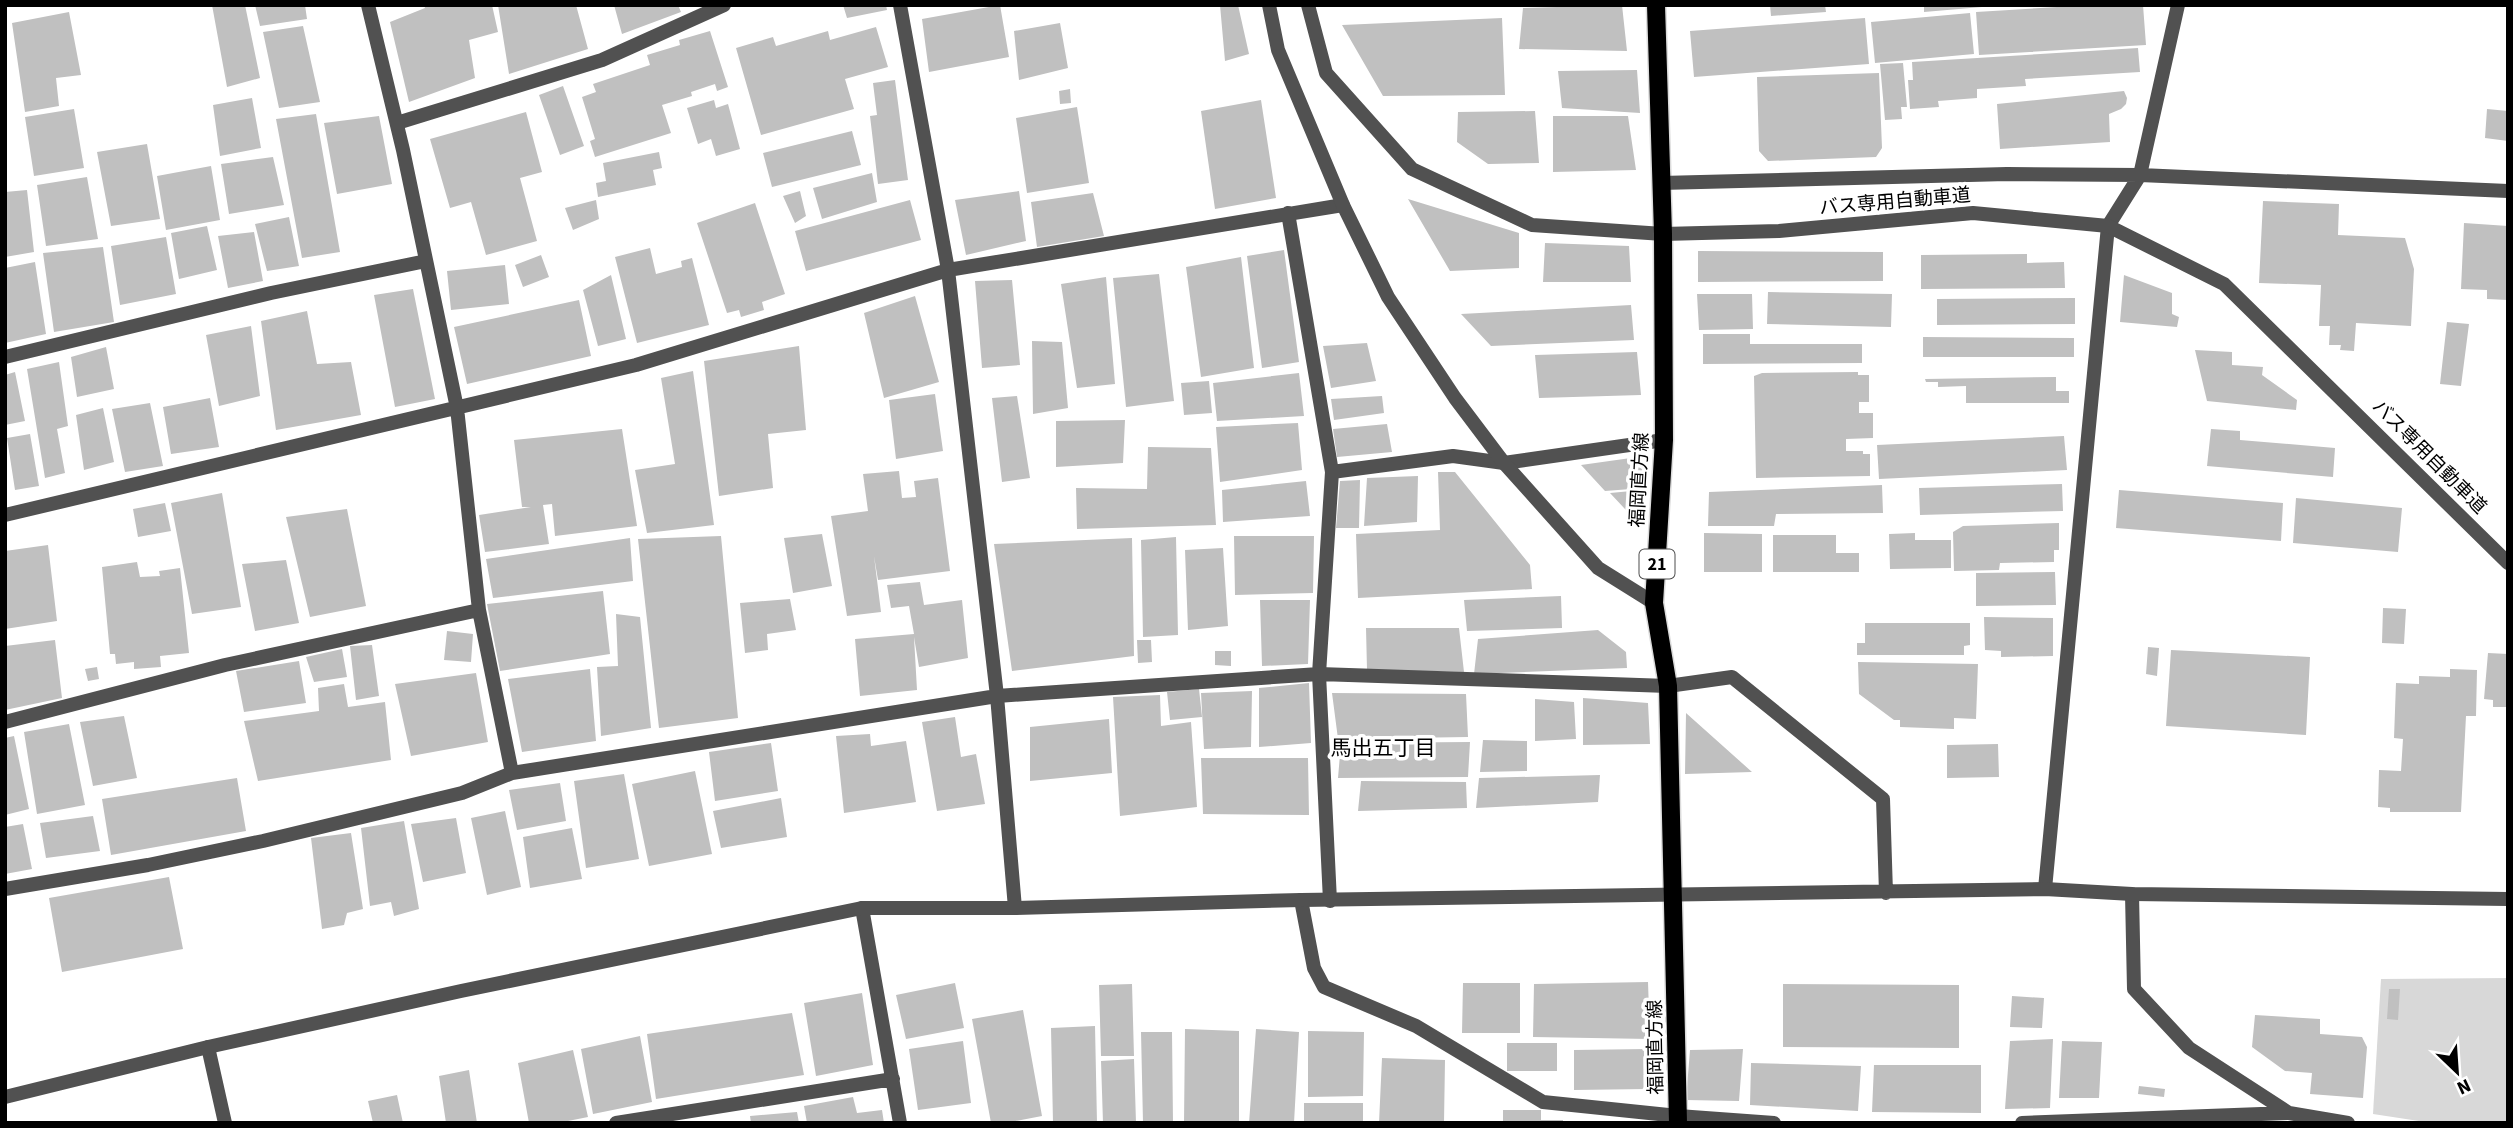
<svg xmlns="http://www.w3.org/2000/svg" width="2513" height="1128" font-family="'Source Sans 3','Noto Sans JP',sans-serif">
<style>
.green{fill:#d8d8d8}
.building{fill:#c0c0c0}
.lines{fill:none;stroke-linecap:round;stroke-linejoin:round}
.primary-casing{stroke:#dbdbdb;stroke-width:21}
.minor{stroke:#515151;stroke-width:14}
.tertiary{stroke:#515151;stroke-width:14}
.primary{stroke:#000;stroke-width:18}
.labels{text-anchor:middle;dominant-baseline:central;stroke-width:7;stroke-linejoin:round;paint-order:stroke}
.shield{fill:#fff;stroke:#4c4c4c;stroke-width:2}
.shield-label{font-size:18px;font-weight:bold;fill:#000}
.street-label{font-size:19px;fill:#000;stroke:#fff}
.neighbourhood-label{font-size:21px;fill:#000;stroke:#fff}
</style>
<rect width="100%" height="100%" fill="#fff"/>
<path class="green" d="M2508 978V1123H2432L2373 1114 2381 979Z"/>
<path class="building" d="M212 5H245L260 78 227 87Z
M255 5H305L307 19 260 26Z
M424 5H492L498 32 469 40 475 78 409 102 390 22 425 8Z
M498 5H576L588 49 509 74Z
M614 5H678L681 12 622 34Z
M843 5H886L887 10 847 18Z
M1000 5 1009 57 929 72 922 19Z
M1220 5H1238L1249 54 1225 61Z
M1622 5 1627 51 1519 49 1523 8Z
M1770 5H1825L1826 12 1771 16Z
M1924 5H1982V7L1924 12Z
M2090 5H2143L2146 45 1979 55 1976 12Z
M69 12 81 75 56 78 59 106 25 112 12 23Z
M1970 13 1974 54 1875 63 1871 22Z
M1502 18 1505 95 1383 96 1342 25Z
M1865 18 1869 64 1694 77 1690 31Z
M1060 23 1068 68 1019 80 1014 31Z
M303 26 320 102 279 108 263 32Z
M876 27 888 67 845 79 854 109 761 135 736 48 773 37 776 46 828 31 830 40Z
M710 31 728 87 717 91 715 84 691 92 692 96 662 105 671 133 595 157 590 141 595 139 582 97 596 92 593 84 650 65 647 55 680 45 679 40Z
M2138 48 2140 72 2025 79 2026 86 1977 89V98L1938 101 1939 107 1910 109 1908 80H1913L1912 62Z
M1903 63 1907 107H1901L1902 119 1885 120 1880 64Z
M1637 70 1640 113 1562 108 1558 71Z
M1879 73 1882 148 1876 157 1768 161 1759 151 1757 77Z
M895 80 908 180 878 184 870 116 877 115 873 83Z
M563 86 584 146 560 155 539 95Z
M1070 89 1071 103 1060 104 1059 91Z
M2124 91 2127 98 2126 104 2121 109 2109 114 2110 142 2000 149 1997 104Z
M252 98 261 148 220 156 213 105Z
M714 100 716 108 728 104 740 149 716 156 711 139 698 144 687 108Z
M1261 100 1276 198 1215 209 1201 111Z
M1077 107 1089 183 1027 193 1016 118Z
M74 109 84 168 34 176 25 117Z
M2487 109 2508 111V141L2485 138Z
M1535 111 1539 163 1488 164 1457 142 1458 112Z
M526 112 542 172 520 178 537 241 486 255 471 202 450 208 430 139Z
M316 114 340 252 302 258 276 119Z
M379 116 392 184 337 194 324 123Z
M1553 116H1628L1636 170 1553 172Z
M852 131 861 165 772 187 763 153Z
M147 144 160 219 111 226 97 152Z
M659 152 662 168 653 170 656 185 598 197 596 183 606 181 603 163Z
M273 157 284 205 229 214 221 164Z
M211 166 220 220 166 230 157 176Z
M872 173 877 202 822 219 813 188Z
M87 177 98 239 46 246 37 185Z
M27 190 34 252 5 257V192Z
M800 191 806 216 795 223 783 196Z
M1019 191 1026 241 966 255 955 200Z
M1093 193 1104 236 1037 247 1031 202Z
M1408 199 1519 233V268L1450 271Z
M596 200 599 219 573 230 565 208Z
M910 200 921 240 806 271 795 231Z
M2263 201 2339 204 2338 235 2405 238 2414 269 2411 326 2356 323 2354 351 2340 350 2341 345H2329L2330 326H2319L2321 285 2259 283Z
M755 203 785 294 762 302 764 310 741 317 739 310 727 313 697 223Z
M289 217 299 266 267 271 255 224Z
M2464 223 2508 226V300L2487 299V290L2461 289Z
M207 226 217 270 179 279 171 233Z
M254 232 263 281 228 288 218 236Z
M166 237 176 294 120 305 111 246Z
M1545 243 1629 246 1631 282H1543Z
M103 247 114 322 54 332 43 253Z
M650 248 656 274 682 267 681 261 692 258 709 325 637 343 615 257Z
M1284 250 1299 362 1262 368 1247 256Z
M1698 251 1883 252V281L1698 282Z
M2027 254V263L2064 262 2065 288 1921 289V255Z
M541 255 549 277 523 287 515 265Z
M1241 257 1254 368 1201 377 1186 267Z
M35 262 46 334 5 343V268Z
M505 265 509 304 451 310 447 271Z
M1159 274 1174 401 1126 407 1113 278Z
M611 275 626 339 598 346 583 290Z
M2124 275 2172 293V314L2179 317 2177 327 2120 322Z
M1106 277 1115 384 1077 388 1061 284Z
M1012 280 1020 365 982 368 975 281Z
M413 289 435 399 395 407 374 295Z
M1768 292 1892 294 1891 327 1767 324Z
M1697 294H1752L1753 329 1699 330Z
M915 296 939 382 884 398 864 313Z
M2075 298V324L1937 325V299Z
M579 300 591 356 467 384 454 327Z
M1631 305 1634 340 1491 346 1461 314Z
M307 311 317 364 351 362 361 415 276 430 261 321Z
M2447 322 2469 324 2461 386 2440 384Z
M251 326 260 396 219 406 206 335Z
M1703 334H1750V344H1862V363L1703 364Z
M1923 337 2074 338V357H1923Z
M1032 341 1062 342 1068 408 1033 414Z
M1367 343 1376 381 1331 388 1323 346Z
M799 346 806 430 768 434 773 488 719 496 704 361Z
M106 347 114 389 77 397 71 357Z
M2195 350 2232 352V365L2263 367 2262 375 2297 400 2296 410 2207 401Z
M1637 352 1641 395 1539 398 1535 355Z
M59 362 68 426 57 429 65 473 45 478 27 369Z
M693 371 714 525 647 533 635 470 675 464 661 378Z
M15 372 25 421 5 425V375Z
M1858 372V375H1869V402H1859V413H1873V438L1846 439V451H1863V454H1870V476L1756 478 1754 376 1762 373Z
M1299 373 1304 416 1217 421 1213 383Z
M2056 377V391H2069V403H1966V386L1938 387V382H1926L1925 379Z
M1209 381 1212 413 1184 415 1181 383Z
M935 394 943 451 896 459 889 400Z
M1017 396 1030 478 1002 482 992 398Z
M1382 396 1384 413 1334 420 1331 399Z
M210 398 219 447 171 454 163 407Z
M150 403 163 466 125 472 112 409Z
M103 408 114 462 84 470 76 415Z
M1125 420 1123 463 1056 467V421Z
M1298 423 1302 470 1220 482 1216 427Z
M1387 424 1392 452 1337 457 1333 429Z
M622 429 637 526 555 536 552 504 543 505 549 544 485 552 479 515 531 507H522L514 440Z
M2211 429 2240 431V440L2335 448 2333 477 2207 466Z
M30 434 39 486 15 490 7 438Z
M2064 436 2067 470 1879 479 1877 445Z
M1148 447 1211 448 1216 525 1077 529 1076 488 1147 489Z
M1645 456 1644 488 1605 491 1581 465Z
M899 471 902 498 916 497 914 481 938 478 950 571 878 580 874 556 881 612 847 616 831 516 868 511 863 474Z
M1438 472H1455L1530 565 1532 589 1358 598 1356 534 1440 530Z
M1418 476 1417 522 1364 526 1367 478Z
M1360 480 1359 528H1336L1340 481Z
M1306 481 1310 516 1223 522 1222 490Z
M2062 484 2063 511 1920 515 1919 488Z
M1882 485 1883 513 1776 514 1774 526H1708L1709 492Z
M1642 490 1644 523 1639 524 1610 493Z
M2119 490 2283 503 2281 541 2116 528Z
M222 493 241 607 192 614 171 503Z
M2296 498 2402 508 2398 552 2293 543Z
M165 503 171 531 138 537 133 509Z
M347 509 366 606 310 617 286 517Z
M2059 523V550H2054V562L2000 563 1999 570 1954 571 1953 532 1963 526Z
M1704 533 1762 534V572H1704Z
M1915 533V540H1951V568L1890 569 1889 534Z
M822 534 832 586 793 593 784 538Z
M1773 535H1836V553H1859V572H1773Z
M721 536 738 718 659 728 638 539Z
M1234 536H1314L1313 593 1235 595Z
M1176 537 1178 635 1143 637 1141 540Z
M630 538 633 581 493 598 486 559Z
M1132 538 1134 656 1012 671 994 544Z
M48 545 57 621 5 629V551Z
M1223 548 1228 626 1188 630 1185 550Z
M286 560 299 623 255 631 242 564Z
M137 562 140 577 160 576 159 571 180 568 189 653 160 656 161 667 134 669V662L116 664 115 654H110L102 567Z
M2055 572 2056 605 1976 606V573Z
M920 582 924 605 962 600 968 658 919 667 914 637 917 690 860 696 855 639 914 634 909 606 891 608 887 585Z
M603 591 610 654 500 671 487 604Z
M1561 596 1562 628 1467 631 1464 600Z
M790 599 796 630 767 634 768 650 745 653 740 603Z
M1260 600H1310L1308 664 1262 666Z
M2383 608 2406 609 2404 644 2382 643Z
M616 614 640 617 651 728 601 736 597 667 618 666Z
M1984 617 2053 618V656L2001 657V651L1985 650Z
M1865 623H1970V645L1964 646V655H1857V643H1865Z
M1366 628H1459L1464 672 1367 670Z
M1598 630 1626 652 1627 668 1474 674 1478 639Z
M447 631 473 634 471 662 444 660Z
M55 640 62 698 5 710V646Z
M1137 640H1151L1152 662 1138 663Z
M372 645 379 696 356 700 350 646Z
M2148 647 2159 648 2157 676 2146 674Z
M342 649 347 677 314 682 306 657Z
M2171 650 2310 657 2306 735 2166 726Z
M1215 651H1231V666L1215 665Z
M2488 653 2508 654V707H2493V700L2484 699Z
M299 661 306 703 244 712 236 671Z
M1858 662 1978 664 1976 719 1954 718V729L1900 727V720H1894L1859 694Z
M97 667 99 679 88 681 85 669Z
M590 669 596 741 522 752 508 679Z
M2450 669 2477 670 2476 716H2466L2461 812H2390V808L2378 807 2379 770 2401 771 2403 739 2394 738 2396 683 2419 684V676L2450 677Z
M476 673 488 742 411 756 395 684Z
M1309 683 1311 743 1259 747V688Z
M344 684 348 707 385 702 391 760 258 781 244 721 319 711 318 688Z
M1199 689 1202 717 1170 720 1167 692Z
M1252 691 1251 747 1204 749 1201 693Z
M1332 693 1466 694 1468 737 1338 739Z
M1160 695 1161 726 1191 722 1197 807 1120 816 1113 697Z
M1583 698 1648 703 1650 744 1583 745Z
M1535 699 1574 702 1576 739 1535 741Z
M1686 713 1752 772 1685 774Z
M124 716 137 778 93 786 80 722Z
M955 717 961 757 976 754 985 804 937 811 922 722Z
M1109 719 1112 773 1030 781V727Z
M69 724 85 805 37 814 24 732Z
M870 734 871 746 906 741 916 802 844 813 836 736Z
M14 736 29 809 5 815V738Z
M1483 740 1527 741V771L1480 772Z
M1470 742 1468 777 1338 778 1341 743Z
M771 743 778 791 715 801 709 752Z
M1998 744 1999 777 1947 778V745Z
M1201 758H1308L1309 815 1203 814Z
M695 771 712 854 649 866 632 784Z
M624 774 639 859 586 868 574 781Z
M1600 775 1598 802 1476 808 1479 778Z
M237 778 246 831 111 855 102 799Z
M1361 781 1466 782 1467 808 1358 811Z
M560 783 566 821 517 830 509 790Z
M781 798 787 837 721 848 713 811Z
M505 811 521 887 487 895 471 818Z
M93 816 100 851 46 858 40 823Z
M456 818 466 873 423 882 411 824Z
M404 821 419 909 394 916 391 902 370 906 361 828Z
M23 824 32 869 5 874V827Z
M572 828 582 879 530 888 523 837Z
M351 833 363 909 347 913 344 925 322 929 311 838Z
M169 877 183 949 62 972 49 898Z
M1648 982 1650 1039 1533 1037 1534 984Z
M955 983 964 1028 906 1039 896 995Z
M1463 983H1520V1033H1462Z
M1132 984 1134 1056H1101L1099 985Z
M1783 984 1959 985V1048L1783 1047Z
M2389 989H2400L2398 1020 2387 1019Z
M862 993 873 1065 816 1076 804 1003Z
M2012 996 2044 998 2042 1028 2010 1027Z
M1023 1010 1042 1116 1005 1123H991L972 1019Z
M792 1013 804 1075 656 1099 647 1034Z
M2255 1015 2320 1019V1034L2362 1037 2367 1047 2363 1098 2310 1094 2312 1073 2285 1071 2252 1047Z
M1095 1026 1097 1123H1053L1051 1028Z
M1185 1029 1239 1031V1123H1184Z
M1256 1029 1299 1032 1294 1123H1249Z
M1308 1031 1364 1032 1363 1096 1308 1097Z
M1141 1032H1172L1173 1123H1143Z
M640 1036 652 1102 593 1114 581 1049Z
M2053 1039 2050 1108 2005 1109 2010 1041Z
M963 1041 971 1103 918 1110 909 1049Z
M2062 1041 2102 1042 2099 1098H2059Z
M1507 1043H1557V1071H1507Z
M1647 1049 1648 1089 1574 1090V1050Z
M1743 1049 1739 1101 1686 1100 1690 1050Z
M573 1050 588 1117 558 1123H529L518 1063Z
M1382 1058 1445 1060 1444 1123H1379Z
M1134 1059 1136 1123H1103L1101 1061Z
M1751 1063 1861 1066 1858 1111 1750 1105Z
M1874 1065H1981V1113L1872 1112Z
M469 1070 477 1123H446L439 1076Z
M2139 1086 2165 1089 2164 1097 2138 1094Z
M397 1095 403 1123H373L368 1101Z
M853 1097 857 1113 882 1110 884 1123H807L804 1106Z
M1304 1103H1363V1123H1304Z
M1503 1110H1541V1120H1563V1123H1503Z
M797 1112 799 1123H751L750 1116Z"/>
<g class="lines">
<g class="primary-casing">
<path id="primary" d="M1656 5 1663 234 1664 440 1654 603 1668 686 1678 1123"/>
</g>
<path class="minor" d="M368 5 403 150 457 408 479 610 512 773
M900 5 948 270 997 696 1015 908
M397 123 602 60 724 5
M1661 183 2007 174 2140 175 2508 191
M1288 213 1332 472 1319 674 1330 901
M5 357 271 293 426 261
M1332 472 1453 456 1504 463 1664 440
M5 515 636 365 948 270 1343 205
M5 722 225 665 479 610
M5 889 148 865 263 841 462 793 512 773 997 696 1319 674 1668 686
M2045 889 2108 226 2140 175 2178 5
M2132 894 2134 989 2189 1048 2289 1113
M1301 900 1314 968 1324 987 1416 1026 1543 1102 1678 1116 1774 1123
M862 908 900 1123
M208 1047 225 1123
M616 1123 893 1079
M2022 1123 2289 1113 2348 1123"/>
<path class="tertiary" d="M1269 5 1278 50 1343 205 1388 297 1455 398 1504 463 1598 568 1654 603
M1308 5 1326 73 1412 169 1532 225 1663 234 1779 231 1973 213 2108 226 2224 284 2508 563
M1668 686 1732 677 1883 799 1886 893
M5 1097 208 1047 461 991 862 908H1015L1301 900 2045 889 2132 894 2508 899"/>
<use href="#primary" class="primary"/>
</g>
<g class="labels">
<rect class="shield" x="1639.5" y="549.5" width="35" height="29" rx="5"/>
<g class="shield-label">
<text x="1657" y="564">21</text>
</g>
<g class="street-label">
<text transform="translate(1895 202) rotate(-5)">バス専用自動車道</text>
<text transform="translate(2429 457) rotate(45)">バス専用自動車道</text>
<text transform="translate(1640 480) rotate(-87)">福岡直方線</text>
<text transform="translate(1656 1047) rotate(-91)">福岡直方線</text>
</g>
<g class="neighbourhood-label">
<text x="1383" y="748">馬出五丁目</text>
</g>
</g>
<rect width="2513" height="1128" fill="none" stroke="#000000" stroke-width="14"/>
<g transform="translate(2457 1072) rotate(155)" stroke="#ffffff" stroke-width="5" paint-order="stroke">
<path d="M0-5L12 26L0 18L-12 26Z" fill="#000000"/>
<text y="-10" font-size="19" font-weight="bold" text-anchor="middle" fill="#000000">N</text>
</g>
</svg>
